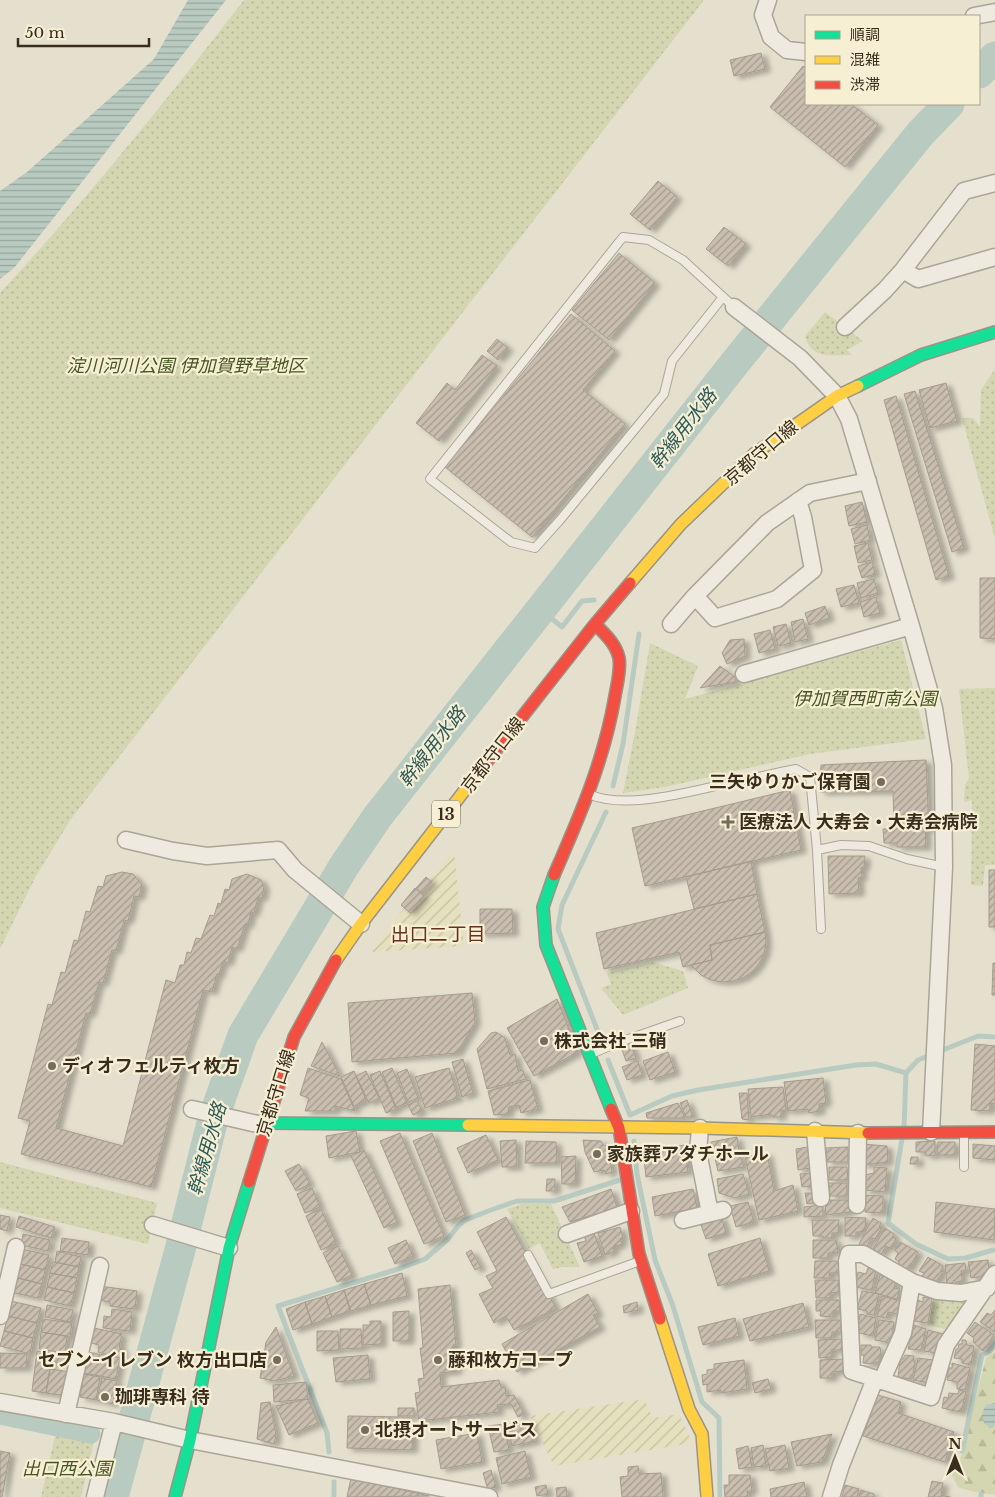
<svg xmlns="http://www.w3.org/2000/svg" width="995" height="1497" font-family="'Libre Baskerville','Noto Sans JP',serif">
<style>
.farmland{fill:url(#farmland-furrows)}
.grass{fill:url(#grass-dots)}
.forest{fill:url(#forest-firs)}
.water{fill:url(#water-rules)}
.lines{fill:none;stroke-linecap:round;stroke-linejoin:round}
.stream{stroke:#b9cbc1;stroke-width:5}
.canal{stroke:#b9cbc1;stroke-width:19}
.river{stroke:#b9cbc1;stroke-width:31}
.building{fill:url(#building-hatch);stroke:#a69c8d;filter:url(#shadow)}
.lane-casing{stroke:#aaa597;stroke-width:10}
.street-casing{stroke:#aaa597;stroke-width:19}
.fast-casing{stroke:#9a9486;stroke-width:14}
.slow-casing{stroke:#9a9486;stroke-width:14}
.jam-casing{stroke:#9a9486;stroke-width:14}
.lane{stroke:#eeeadf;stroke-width:8}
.street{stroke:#eeeadf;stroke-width:16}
.fast{stroke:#16e098;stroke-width:11}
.slow{stroke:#ffcf43;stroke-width:11}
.jam{stroke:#f24e42;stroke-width:11}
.poi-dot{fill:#766c5c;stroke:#f6efd4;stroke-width:2}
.labels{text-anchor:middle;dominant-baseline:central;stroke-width:4.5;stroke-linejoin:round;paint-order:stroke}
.shield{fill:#f6efd4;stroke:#726755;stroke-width:1}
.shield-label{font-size:16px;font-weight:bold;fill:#3a2d1e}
.park-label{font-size:18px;font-style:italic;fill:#475724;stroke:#f6efd4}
.street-label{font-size:18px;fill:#3a2d1e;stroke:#f6efd4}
.poi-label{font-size:18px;font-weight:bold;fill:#3a2d1e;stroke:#f6efd4;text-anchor:start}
.water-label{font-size:19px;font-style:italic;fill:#2d5a5a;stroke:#f6efd4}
.neighbourhood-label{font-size:19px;fill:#67311d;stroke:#f6efd4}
</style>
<defs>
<pattern id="farmland-furrows" width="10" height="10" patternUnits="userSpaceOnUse" patternTransform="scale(1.25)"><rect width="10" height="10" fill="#e5e0be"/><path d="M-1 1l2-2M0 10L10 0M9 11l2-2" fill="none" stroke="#c5c0a3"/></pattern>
<pattern id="grass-dots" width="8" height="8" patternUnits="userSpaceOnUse" patternTransform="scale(1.25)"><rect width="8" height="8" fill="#d3d6b0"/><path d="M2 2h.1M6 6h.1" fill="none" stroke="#b6b897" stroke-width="1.8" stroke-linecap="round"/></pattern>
<pattern id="forest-firs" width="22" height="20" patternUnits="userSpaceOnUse" patternTransform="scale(1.25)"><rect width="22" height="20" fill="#d3d6b0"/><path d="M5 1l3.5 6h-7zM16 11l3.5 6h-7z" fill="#b6b897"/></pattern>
<pattern id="water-rules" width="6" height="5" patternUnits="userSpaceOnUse" patternTransform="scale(1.25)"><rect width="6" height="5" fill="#b9cbc1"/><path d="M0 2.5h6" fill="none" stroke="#97a59c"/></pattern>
<pattern id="building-hatch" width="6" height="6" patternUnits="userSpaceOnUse" patternTransform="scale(1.25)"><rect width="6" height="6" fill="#c9beaf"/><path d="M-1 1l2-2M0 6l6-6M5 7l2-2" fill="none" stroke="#a49b8e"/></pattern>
<filter id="shadow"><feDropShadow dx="5.5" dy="3" stdDeviation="2.5" flood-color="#0004"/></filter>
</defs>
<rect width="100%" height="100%" fill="#e5e0ce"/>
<path class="farmland" d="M454 851 464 946 372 952 396 918Z
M644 1399 653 1418 679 1414 692 1443 554 1466 530 1416Z"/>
<path class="grass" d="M244 0H704L71 819 36 876 0 949V293C86 200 166 101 244 0Z
M825 312 863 341 847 350 852 355C832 355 811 360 805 336Z
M995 369V539L962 418H973L980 427 981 390Z
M901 640 926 739 810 754 665 787 623 793 635 732 650 643 698 666 685 699Z
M995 688V865H985L983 886 971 885 972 800 964 802 965 785 969 778 959 689Z
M652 962 683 971 688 988 623 1015 601 988 611 984 607 973Z
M0 1162 157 1203 148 1244 0 1208Z
M522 1204H551L580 1267H562L553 1269 540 1243 529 1249 507 1209Z
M963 1295V1310L945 1329 928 1325 933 1300Z
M56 1432 94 1441 81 1497H41Z"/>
<path class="forest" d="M995 1352V1495C983 1493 970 1492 958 1487L952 1475 960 1460 986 1358Z"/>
<path class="water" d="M188 0H226L14 268 0 279V191L27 172 154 59Z
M995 1403V1426L990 1428 984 1423 982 1413 986 1405Z"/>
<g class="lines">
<path class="stream" d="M541 610 562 627 582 601 594 600
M613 786 623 744 639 634
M600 1037 558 929 562 905 606 812
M608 1060 630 1115 672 1096 698 1090 856 1065 876 1064 906 1073
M904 1128 906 1073 918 1060 978 1036 995 1037
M902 1139 888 1223 916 1244 948 1259 966 1258 993 1250
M634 1141 637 1174 655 1260 673 1306 702 1402 719 1418 720 1497
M121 1441 127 1442
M962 1451 982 1355 990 1351 995 1344
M329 1452 327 1433 278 1306 401 1268 425 1259 447 1240 458 1226 465 1220 491 1210 517 1201H554L620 1180
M334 1482V1497
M981 1497V1494"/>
<path class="canal" d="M0 1415 91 1434"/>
<path class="river" d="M979 73 995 57
M113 1497 181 1246 213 1119 243 1035 344 866 378 816 734 364 920 134 949 104"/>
</g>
<path class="building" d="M761 53 765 69 734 76 730 60Z
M803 66 806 68V104H851L878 125 845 167 770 107Z
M658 181 677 197 650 230 630 214Z
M724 227 746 244 728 266 706 249Z
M619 253 655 283 609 340 572 310Z
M571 314 615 351 583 390 625 424 532 537 445 467Z
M497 339 508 348 498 360 487 351Z
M482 355 497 366 439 441 416 423 447 383 455 390Z
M946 383 957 421 930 428 919 390Z
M915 391 964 548 952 552 904 394Z
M896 396 949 576 936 580 884 400Z
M862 502 867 522 849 526 845 506Z
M867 525 870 540 855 544 851 529Z
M868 543 872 560 858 563 854 546Z
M872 562 875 574 862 578 858 566Z
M980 578H995V639L980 638Z
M874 579 878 593 861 598 857 583Z
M854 585 859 603 841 607 836 589Z
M876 597 880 613 864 617 860 602Z
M825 606 829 618 809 625 805 613Z
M803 619 808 639 795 642 791 622Z
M786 624 791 643 778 646 773 627Z
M770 630 775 649 759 653 754 634Z
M744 639 745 656 727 664 722 653 730 640Z
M720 666 735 677V682L700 688Z
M926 760 929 829H925L926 847H897V843H884L883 829H894L893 791 820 792 821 765Z
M790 790 801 850 645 886 632 828Z
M828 856H865L864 867 861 868 862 877 858 878 859 893 829 894Z
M751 861 757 894 694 909 686 877Z
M989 870H995V927H989Z
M122 872 133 874 142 885 139 897 134 896 128 921 124 920 116 951 112 950 103 983 99 982 90 1014 86 1013 56 1128 123 1146 166 980 175 983 180 965H184L187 952 191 953 196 938 201 939 210 915 214 916 218 903 221 904 225 889 229 890 232 879 247 874 261 880 264 887 262 898 258 897 254 913 251 912 248 925 245 924 237 949 232 947 228 963 223 961 219 975 217 974 212 992 203 990 151 1187 21 1154 30 1121 18 1118 48 1004 52 1005 61 972 65 973 74 940 78 941 86 911 90 912 98 886 103 887 106 876Z
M426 877 432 882 422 893 416 888Z
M415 888 424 896 410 913 401 905Z
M757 894 765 932 710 945 712 960 683 967 679 952 604 969 596 933Z
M480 909H512L513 933 480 934Z
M765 932 766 943 764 954 759 964 752 972 743 978 733 981 722 982 711 980 701 975 691 965 712 960 710 945Z
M993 963H995V995H992Z
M472 993 475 1022 457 1053 352 1062 348 1003Z
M557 999 578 1052 534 1076 507 1028Z
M496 1032 505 1038 510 1055 515 1054 518 1070 523 1071 526 1079 487 1089 477 1049 491 1033Z
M322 1042 340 1076 311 1066Z
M630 1043 636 1058 626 1061 621 1047Z
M975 1044 995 1046V1104L990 1103V1111L971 1110Z
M668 1052 675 1072 650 1080 643 1061Z
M463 1059 473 1093 462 1097 452 1062Z
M638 1061 642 1075 627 1080 622 1067Z
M308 1068 341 1079 355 1111 335 1106V1111H305L309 1098 300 1095Z
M392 1068 407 1103 396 1107 382 1072Z
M449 1068 458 1098 425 1108 415 1077Z
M407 1069 418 1098 408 1102 397 1073Z
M354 1071 366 1100 354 1106 341 1077Z
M366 1071 379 1098 369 1103 356 1076Z
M380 1071 396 1109 386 1113 370 1075Z
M823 1078 826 1103 819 1104 820 1111 809 1113 808 1109 788 1111 784 1082Z
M530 1080 538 1109 521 1113 519 1105 509 1107 508 1114 494 1115 488 1091Z
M783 1087 786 1110H781V1117H773L771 1114 751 1117 748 1089Z
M739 1093H747L749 1120 742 1119Z
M687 1100 693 1117H686L680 1103Z
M417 1101 422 1111 413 1115 408 1105Z
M678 1103 685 1118H647L646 1113Z
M356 1131 360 1152 329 1158 326 1136Z
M400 1133 444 1236 424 1244 380 1141Z
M432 1133 465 1215 446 1222 413 1141Z
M486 1135 498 1160 468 1173 457 1148Z
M737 1137 739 1151 713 1156 711 1142Z
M516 1140 517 1167H502L500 1141Z
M583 1140 601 1141 603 1145 608 1146 612 1172 606 1174 604 1170 594 1172 585 1152Z
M526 1141 556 1142 557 1163H525Z
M935 1141V1156L925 1155V1152H916V1142Z
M938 1142H955V1155H937Z
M862 1144 887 1146 888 1162 862 1165Z
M973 1144 995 1146V1160L973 1158Z
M685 1145 688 1172 646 1177 643 1151Z
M808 1147 810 1168 798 1170 796 1149Z
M848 1147V1162H827L826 1148Z
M364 1150 397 1222 384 1228 351 1156Z
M739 1153 744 1167 718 1171 715 1158Z
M767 1153 774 1191 793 1185 798 1211 759 1220 745 1157Z
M576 1156 575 1184H562L561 1157Z
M911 1157H918V1164H910Z
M299 1164 310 1184 296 1191 285 1171Z
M829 1167H847L848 1180H829Z
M874 1167 887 1168 885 1192 864 1190V1175L874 1173Z
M812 1173 813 1186 802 1187 800 1174Z
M743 1174 749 1194 735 1198 719 1193 717 1179Z
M547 1179H555V1191H546Z
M829 1183H847V1196H830Z
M312 1188 320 1207 305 1213 297 1194Z
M611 1189 617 1207 607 1210 608 1214 593 1219 592 1215 570 1222 562 1207Z
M693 1189 697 1208 655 1216 652 1197Z
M805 1193H813V1203L807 1204Z
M864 1195 883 1196V1213L865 1212Z
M830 1200H848L850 1212 826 1215 825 1204H830Z
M748 1202 754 1222 736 1227 730 1206Z
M936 1202 995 1209 994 1240 934 1232Z
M823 1205V1216L804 1217V1207Z
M321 1209 336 1243 321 1250 306 1216Z
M0 1215 10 1217 7 1231 0 1229Z
M19 1216 55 1227 51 1238 16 1227Z
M721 1216 726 1233 706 1239 700 1222Z
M506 1217 556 1308 514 1330 506 1316 494 1323 479 1294 493 1288 486 1276 497 1271 477 1232Z
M845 1217 866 1218 865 1229 862 1232H856V1236H845Z
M873 1218 881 1223 879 1227 881 1229 875 1239 871 1238 866 1248 859 1244Z
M812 1220H839L838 1233H832V1238H823V1236H813Z
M620 1227 623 1238 620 1239 622 1244 613 1247 614 1251 605 1255 598 1233Z
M885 1228 894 1234 892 1237 896 1239 891 1249 886 1246 881 1255 873 1249Z
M594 1233 602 1256 584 1262 577 1243 586 1241 584 1236Z
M23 1234 50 1240 48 1251 21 1245Z
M62 1238 89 1242 88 1255 60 1251Z
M760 1238 769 1271 718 1286 708 1254Z
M406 1240 413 1256 395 1264 388 1248Z
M813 1240H836L838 1252 828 1253V1258H813Z
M900 1242 918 1252 908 1270 898 1265 899 1262 895 1259 898 1253 895 1250Z
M338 1246 352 1275 337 1282 323 1253Z
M21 1249 49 1255 45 1270 17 1263Z
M471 1250 481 1267 475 1270 466 1253Z
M57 1251 81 1257 79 1267 55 1262Z
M928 1257 943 1266 941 1271 943 1272 934 1284 922 1276 924 1273 919 1271Z
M988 1260 989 1270 986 1271V1276L971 1278 968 1262Z
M815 1261H840L838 1273H829L830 1278H814Z
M53 1262 79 1267 77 1278 50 1273Z
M17 1263 45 1270 42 1284 14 1277Z
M965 1263 966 1271H961L962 1281 956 1282 955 1285H947L945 1265Z
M868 1268 876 1269 872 1290 855 1287 858 1272 866 1274Z
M50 1273 77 1278 74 1293 47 1287Z
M402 1273 407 1296 371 1305 364 1284Z
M880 1275 896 1280 894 1288 900 1289 897 1299 875 1293Z
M14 1277 42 1284 38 1298 10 1292Z
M815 1280H838L839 1292 830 1293V1298H816Z
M364 1284 371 1305 351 1311 344 1290Z
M450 1285 456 1345H453L457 1371 440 1373 441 1387 499 1380 501 1387H505L506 1396 514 1395 524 1414 518 1417 511 1404 497 1405 499 1412 419 1421 415 1393 420 1392 418 1379 424 1378 420 1348H423L418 1289Z
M99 1286 137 1291 135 1309 110 1306V1302L98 1300Z
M47 1287 74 1293 70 1306 44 1300Z
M344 1290 350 1311 332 1317 325 1296Z
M862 1291 879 1294 874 1315 867 1314V1311L857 1309Z
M588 1294 598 1313 593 1315 600 1327 517 1372 502 1344Z
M325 1296 332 1317 312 1324 305 1302Z
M882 1296 900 1301 897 1314 888 1312 886 1318 877 1316Z
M923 1297 932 1299 928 1323 913 1321 918 1300 923 1302Z
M816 1300H839L840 1311H833V1317L820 1316 821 1311H816Z
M11 1301 41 1308 37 1323 8 1316Z
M305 1302 312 1324 293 1330 286 1309Z
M637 1302 638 1310 624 1313 623 1306Z
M803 1303 809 1327 750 1341 743 1319Z
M47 1305 73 1310 70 1322 45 1317Z
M112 1309 132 1312 130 1331 103 1328 104 1316 111 1317Z
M995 1310V1332L980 1322 987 1313 991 1315Z
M409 1311V1341H393V1312Z
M860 1314 876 1318 873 1336 859 1333 860 1328 858 1327Z
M8 1316 37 1323 33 1338 4 1331Z
M735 1318 739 1336 703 1345 698 1327Z
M43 1319 72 1323 70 1337 41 1332Z
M815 1320H841V1332H832V1338H816Z
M879 1320 894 1322 891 1343 875 1340Z
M370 1321H381V1344L363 1345V1325H370Z
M975 1322 994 1335 983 1351 973 1342 974 1338 967 1333Z
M914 1325 926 1329 921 1350 908 1349Z
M276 1327 294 1376 274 1381 260 1378 266 1342Z
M94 1328 122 1334 119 1348 123 1349 121 1358 98 1352 99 1345 91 1343Z
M340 1329H361L362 1348 340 1349Z
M928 1330 943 1334 944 1338 937 1353 924 1351Z
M4 1331 33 1338 30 1354 0 1346Z
M317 1331H338L339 1350 317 1351Z
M41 1332 67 1336 65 1353 39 1349Z
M842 1339V1350H831V1357L819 1358 818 1340Z
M962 1340H966L967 1345 974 1346 971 1365 962 1363V1359L954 1358 956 1349H958L959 1344H962Z
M861 1345H871V1347H880L881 1354 879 1355V1362H875V1364L863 1363 864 1355H861Z
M37 1351 66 1355 65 1364 51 1362 46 1393 32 1391Z
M88 1352 120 1358 116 1379 84 1373Z
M0 1353 27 1354 26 1368H0Z
M368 1355 370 1379 336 1382 333 1358Z
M905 1355 914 1356 913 1361 915 1362 913 1374 911 1375 910 1379 898 1377 900 1359H903Z
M918 1358 933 1360 929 1383 913 1380Z
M844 1359V1371L832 1372V1378H820V1360Z
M744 1360 747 1389 721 1393V1390L707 1392V1384L703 1385 702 1375 707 1374V1370L714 1369V1364Z
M952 1363 970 1368 965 1390 957 1389V1382L947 1380 949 1368H952Z
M50 1369 70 1372 66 1396 46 1393Z
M84 1374 100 1377 96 1400 80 1397Z
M102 1378 117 1381 113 1404 97 1400Z
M768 1379 771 1389 755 1393 752 1383Z
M306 1382 308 1399 274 1402 273 1385Z
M959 1390 966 1392 961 1412 942 1408 944 1397 948 1398 949 1393 958 1394Z
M878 1395 901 1402 898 1413 954 1432 945 1462 863 1436Z
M308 1399 318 1423 289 1435 276 1406Z
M270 1402 276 1435 274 1444 257 1439 261 1403Z
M398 1408H414V1416H398Z
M348 1416 403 1417 413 1425 412 1450 347 1448Z
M531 1421 535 1441 512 1446 508 1426Z
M504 1424 509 1450 494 1452 488 1426Z
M477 1433 482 1462 441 1469 436 1440Z
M832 1434 822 1462 797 1466 791 1442Z
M763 1445 766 1466 754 1467 751 1448Z
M785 1445 789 1468 770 1471 765 1449Z
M748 1446 752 1467 739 1469 736 1449Z
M0 1451 10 1453 2 1497H0Z
M525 1451 531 1477 502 1484 496 1458Z
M638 1466 639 1474 661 1473 663 1497H622L620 1477 628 1476V1467Z
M491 1470 496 1487 488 1490 483 1473Z
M729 1475H750L752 1491H747L748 1497H725L724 1485H729Z
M351 1478 429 1496 347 1497Z
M932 1481 943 1483 941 1495 950 1497H928Z
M804 1482 807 1497H771L770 1489Z
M546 1485 548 1494 537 1496 535 1487Z
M845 1485 859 1489 857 1497H842Z
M566 1487 567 1497H557L556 1488Z
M861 1490 874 1494V1497H859Z"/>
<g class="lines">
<g class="lane-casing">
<path id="lane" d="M723 297 672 361 664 394 560 520 535 548 511 542 430 479 623 237 649 240 683 260 734 307
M591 795C625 809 685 793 720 785 746 780 771 774 796 769L810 777 817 850 821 929
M817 850 841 845 869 846 907 859 944 867
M591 1054 617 1043 680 1021
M964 1134V1167
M528 1255 549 1294 640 1261"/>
</g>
<g class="street-casing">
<path id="street" d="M768 0 763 15 771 37 787 50 806 52
M974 16 995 12
M903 270 918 279 995 257
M734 307 800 358 837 396 849 419 911 626 934 708 943 765 944 867 931 1132
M845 327 885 290 903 270 964 191 995 183
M695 596 715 618 777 599 813 570 803 517 798 501
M671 624 695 596 767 523 810 493 868 481
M744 674 911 626
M126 840 173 851 207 856 278 850 295 870 361 924
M192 1109 257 1124 267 1123
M700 1128 698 1152 710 1213
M815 1131 821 1198
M857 1205 858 1133
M683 1220 723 1210
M153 1225 229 1248
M567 1234 631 1211
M987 1288 961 1293 937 1291 912 1282 863 1254H849L847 1261 852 1371 931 1397 946 1345 995 1274
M0 1316 16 1247
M882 1380 903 1333 912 1282
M0 1402 114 1422 190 1440 489 1497
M66 1414 100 1266
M95 1497 114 1422
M831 1497 841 1465 875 1379"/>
</g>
<g class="fast-casing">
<path id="fast" d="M858 386 921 355 995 332
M554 875 543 907 546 945 611 1109
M267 1123 468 1125
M175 1497 190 1440 229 1248 249 1182"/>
</g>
<g class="slow-casing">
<path id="slow" d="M630 583 681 524 754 454 837 396 858 386
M336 960 361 924 482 768
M468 1125 700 1128 868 1133
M660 1319 689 1409 702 1434 707 1497"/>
</g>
<g class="jam-casing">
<path id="jam" d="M482 768 595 624 630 583
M554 875C580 815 604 761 615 696 617 684 621 670 619 658 616 644 605 634 595 624
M611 1109 619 1128 639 1254 660 1319
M868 1133 995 1132
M249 1182 294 1037 336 960"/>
</g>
<use href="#lane" class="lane"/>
<use href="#street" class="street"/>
<use href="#fast" class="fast"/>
<use href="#slow" class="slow"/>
<use href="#jam" class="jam"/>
</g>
<g class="poi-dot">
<circle cx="881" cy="782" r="5"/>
<path d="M725.5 814.5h5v5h5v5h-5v5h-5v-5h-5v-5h5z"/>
<circle cx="544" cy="1041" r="5"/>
<circle cx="52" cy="1066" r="5"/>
<circle cx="597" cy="1154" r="5"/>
<circle cx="277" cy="1360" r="5"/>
<circle cx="438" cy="1360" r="5"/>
<circle cx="105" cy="1397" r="5"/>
<circle cx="365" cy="1430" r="5"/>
</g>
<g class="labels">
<rect class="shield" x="432" y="800.5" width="28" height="27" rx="4"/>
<g class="shield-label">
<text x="446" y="814">13</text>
</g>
<g class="park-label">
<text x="186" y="366">淀川河川公園 伊加賀野草地区</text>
<text x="865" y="699">伊加賀西町南公園</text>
<text x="67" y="1469">出口西公園</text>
</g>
<g class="street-label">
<text transform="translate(761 453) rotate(-40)">京都守口線</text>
<text transform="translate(493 755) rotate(-52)">京都守口線</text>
<text transform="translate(276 1093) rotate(-73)">京都守口線</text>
</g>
<g class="poi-label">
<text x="871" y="782" text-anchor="end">三矢ゆりかご保育園</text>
<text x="739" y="822">医療法人 大寿会・大寿会病院</text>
<text x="554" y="1041">株式会社 三硝</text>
<text x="62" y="1066">ディオフェルティ枚方</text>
<text x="607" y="1154">家族葬アダチホール</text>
<text x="267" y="1360" text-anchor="end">セブン-イレブン 枚方出口店</text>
<text x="448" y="1360">藤和枚方コープ</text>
<text x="115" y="1397">珈琲専科 待</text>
<text x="375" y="1430">北摂オートサービス</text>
</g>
<g class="water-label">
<text transform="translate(683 429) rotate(-52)">幹線用水路</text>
<text transform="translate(432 747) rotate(-52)">幹線用水路</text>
<text transform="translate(207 1149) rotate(-74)">幹線用水路</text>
</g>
<g class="neighbourhood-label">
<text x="438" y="934">出口二丁目</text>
</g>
</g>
<rect x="805" y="15" width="175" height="90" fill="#f6efd4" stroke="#aba18b"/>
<rect x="815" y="31" width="25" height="8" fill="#16e098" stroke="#aba18b"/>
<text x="850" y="40" font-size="15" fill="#3a2d1e">順調</text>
<rect x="815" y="56" width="25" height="8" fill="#ffcf43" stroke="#aba18b"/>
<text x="850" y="65" font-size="15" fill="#3a2d1e">混雑</text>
<rect x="815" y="81" width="25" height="8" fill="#f24e42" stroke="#aba18b"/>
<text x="850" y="90" font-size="15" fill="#3a2d1e">渋滞</text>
<g transform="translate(955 1457)" stroke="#f6efd4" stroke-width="4" paint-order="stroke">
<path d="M0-4L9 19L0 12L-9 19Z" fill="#3a2d1e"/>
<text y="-8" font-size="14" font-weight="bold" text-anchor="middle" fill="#3a2d1e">N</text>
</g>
<path d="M18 38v8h131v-8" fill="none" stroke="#3a2d1e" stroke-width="2.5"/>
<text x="25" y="38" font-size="15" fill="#3a2d1e" stroke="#f6efd4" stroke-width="4" paint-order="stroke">50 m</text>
</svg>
